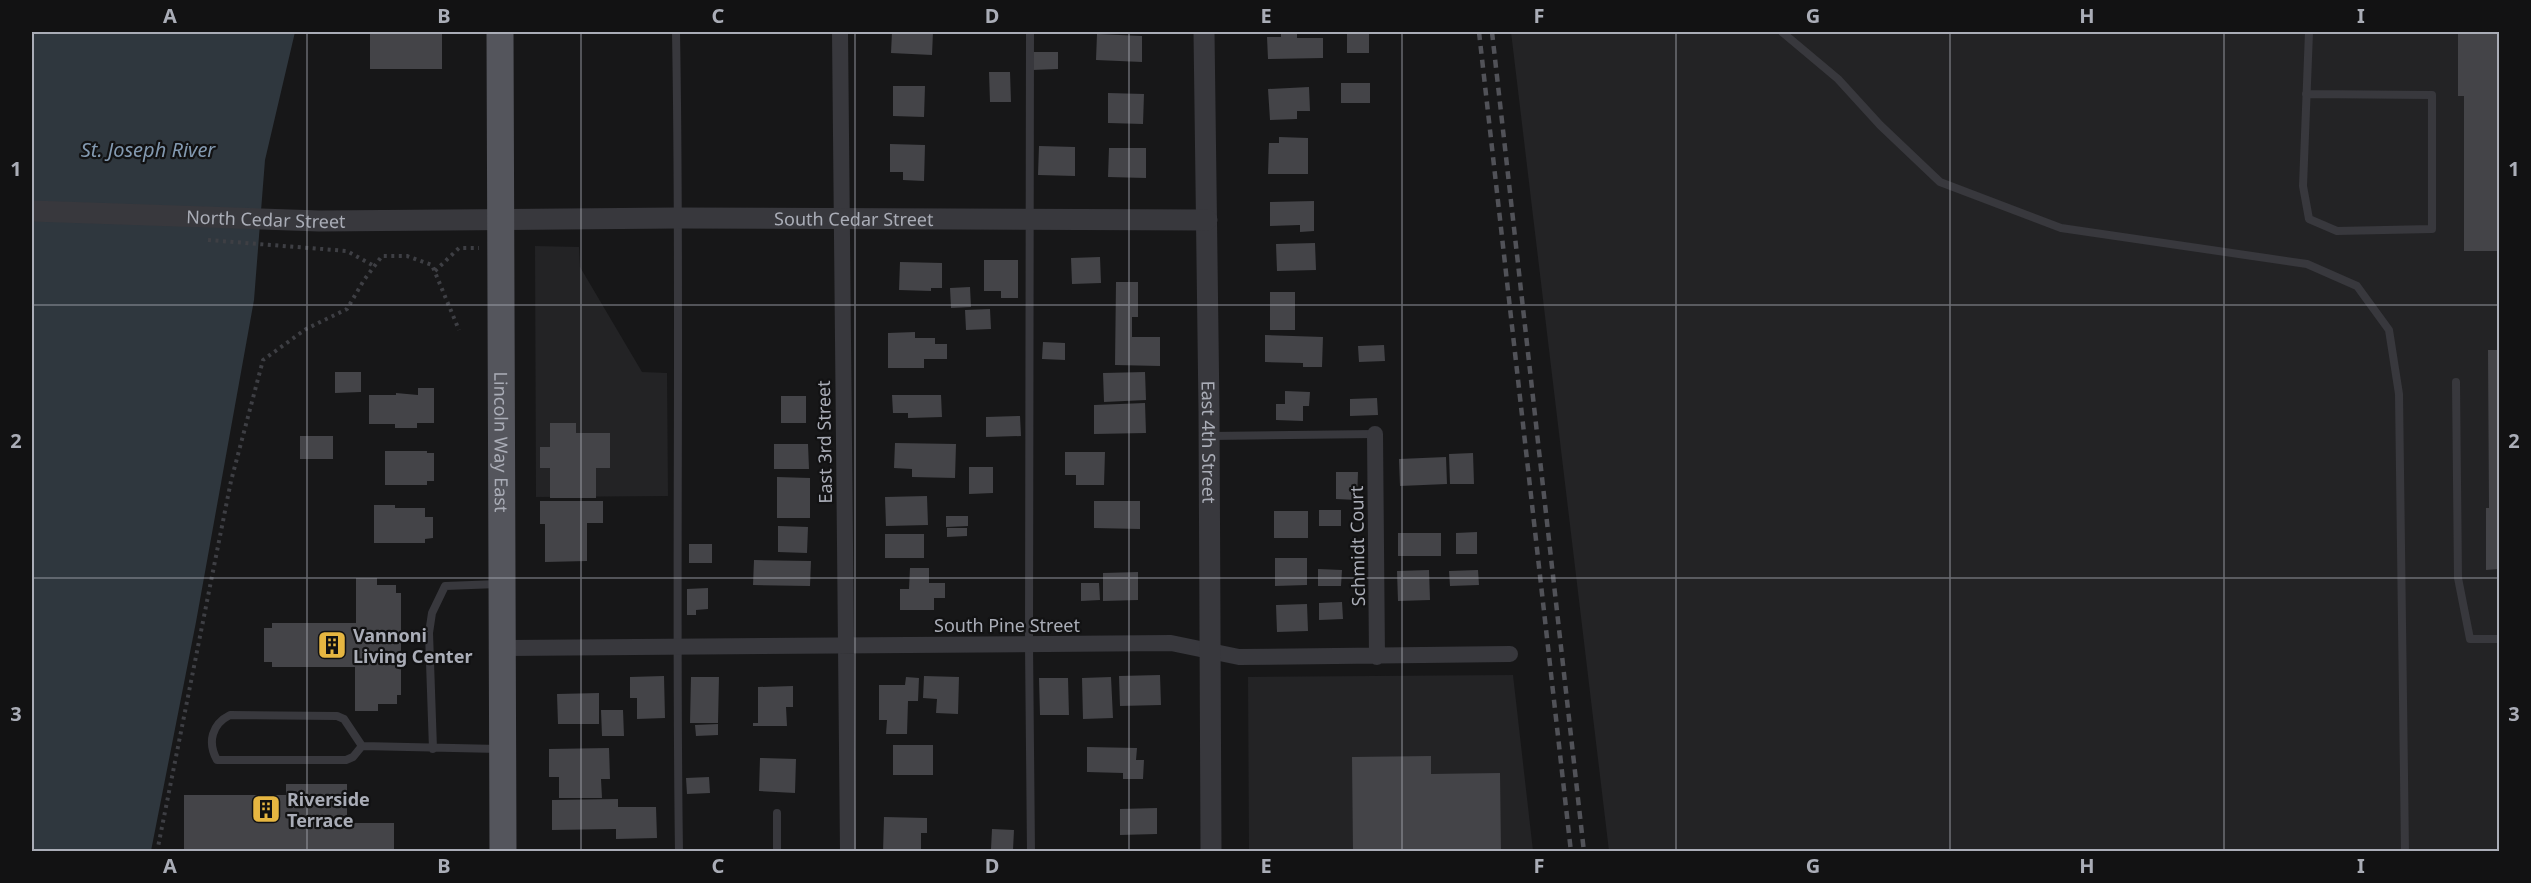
<svg xmlns="http://www.w3.org/2000/svg" width="2531" height="883" font-family="'Noto Sans',sans-serif">
<style>
.built{fill:#232325}
.water{fill:#2f373e}
.building{fill:#444448}
.lines{fill:none;stroke-linecap:round;stroke-linejoin:round}
.path{stroke:#3e3f44;stroke-width:4;stroke-dasharray:3 4.5;stroke-linecap:butt}
.service{stroke:#38383d;stroke-width:8}
.minor{stroke:#38383d;stroke-width:16}
.tertiary{stroke:#38383d;stroke-width:21}
.primary{stroke:#54555c;stroke-width:27}
.rail{stroke:#515258;stroke-width:4.5;stroke-dasharray:8 6;stroke-linecap:butt}
.grid{fill:none;stroke:#aaadb7;stroke-width:1.5;stroke-opacity:0.55}
.labels{text-anchor:middle;dominant-baseline:central;stroke-width:4.5;stroke-linejoin:round;paint-order:stroke}
.street-label{font-size:18px;fill:#aaadb7;stroke:#121213}
.poi-label{font-size:18px;font-weight:bold;fill:#aaadb7;stroke:#121213;text-anchor:start}
.water-label{font-size:20px;font-style:italic;fill:#8399b0;stroke:#121213}
.neatline{fill:none;stroke:#aaadb7;stroke-width:2}
.grid-label{font-size:20px;text-anchor:middle;font-weight:bold;fill:#aaadb7}
</style>
<rect width="100%" height="100%" fill="#171718"/>
<path class="built" d="M1511 32H2499V851H1609Z
M535 246 579 247 580 267 642 372 667 373 668 496 536 497Z
M1513 675 1533 851H1249L1248 677Z"/>
<path class="water" d="M32 32H295L265 160 254 300 196 622 151 851H32Z"/>
<path class="building" d="M370 32H442V69H370Z
M892 32H933L932 55 891 53Z
M1281 32H1297V38H1323V58L1268 59 1267 37H1281Z
M1347 32H1369V53H1347Z
M2458 32H2499V251H2464V96H2458Z
M1097 34 1142 36V62L1096 60Z
M1032 52H1058V69L1032 70Z
M989 72H1010L1011 102H990Z
M1341 83H1370V103H1341Z
M893 86H925L924 117 893 116Z
M1309 87 1310 111H1297V119L1270 120 1268 89Z
M1108 93 1144 94 1143 124 1108 123Z
M1279 137 1308 138V174H1268L1269 143H1279Z
M890 144 925 145 924 181 903 180V172H890Z
M1039 146 1075 147V176L1038 175Z
M1109 148H1146V178L1108 177Z
M1314 201V231L1300 232V225L1270 226V202Z
M1315 243 1316 270 1277 271 1276 244Z
M1100 257 1101 283 1072 284 1071 258Z
M984 260H1018V298H1001V291H984Z
M900 262 942 263V288H931V291L899 290Z
M1116 282H1138V317H1132V337H1160V366L1115 365Z
M970 287 971 307 951 308 950 288Z
M1270 292H1295V330H1270Z
M990 309 991 329 966 330 965 310Z
M915 332V338H935V344H947V359H924V368H888V333Z
M1265 335 1323 337 1322 367H1303V363L1265 362Z
M1043 342 1065 343V360L1042 359Z
M1384 345 1385 361 1359 362 1358 346Z
M2488 350H2499V569L2486 570V508H2489Z
M335 372H361V392L335 393Z
M1145 372 1146 400 1104 402 1103 373Z
M418 388H434V423H417V428H395V424H369V395H396V393L418 395Z
M1285 391 1310 392 1309 406H1303V421L1276 420V404H1285Z
M892 395H941L942 417 908 418V413H893Z
M781 396H806V423H781Z
M1377 398 1378 415 1350 416V399Z
M1145 403 1146 433 1094 434V405Z
M1020 416 1021 436 986 437V417Z
M550 423H576V433H610V468H596V498H550V468H540V447H550Z
M300 436H333V459H300Z
M895 443 956 444 955 478 912 477V469L894 468Z
M774 444H808L809 469H774Z
M385 451H427V453H434V481H427V485H385Z
M1065 452H1105L1104 485H1076V475H1065Z
M1473 453 1474 484H1450L1449 454Z
M1446 457 1447 484 1400 486 1399 459Z
M969 467H993V493L969 494Z
M1336 472H1358L1357 500 1336 499Z
M777 477 810 478V518H777Z
M927 496 928 525 886 526 885 497Z
M540 501H603V523H587V561L545 562V524H540Z
M1094 501H1140V529L1094 528Z
M374 505H395V508H425V517H433V538L425 539V543H374Z
M1319 510H1341V526H1319Z
M1274 511H1308V538H1274Z
M946 516H968V526L946 527Z
M778 526 808 527 807 553 778 552Z
M947 528H967V536L947 537Z
M1477 532V554H1456V533Z
M1398 533H1441V556H1398Z
M885 534H924V558H885Z
M689 544H712V563H689Z
M1275 558H1307V585L1275 586Z
M754 560 811 561 810 586 753 585Z
M910 568H929V583H945V598H934V610H900V589H909Z
M1318 569 1342 570 1341 586H1318Z
M1429 570 1430 600 1398 601 1397 571Z
M1478 570 1479 585 1450 586 1449 571Z
M1138 572V600L1103 601V573Z
M356 578H377V585H396V593H401V695H397V704H378V711H355V667H272V662H264V628H272V623H356Z
M1081 583H1099L1100 600 1081 601Z
M708 588V609L696 610V615H687V589Z
M1342 602 1343 619 1319 620V603Z
M1307 604 1308 631 1277 632 1276 605Z
M1160 675 1161 705 1120 706 1119 676Z
M664 676 665 718 637 719V698H630V677Z
M924 676 959 677 958 714 936 713 937 699 923 698Z
M691 677H719L718 723H690Z
M906 677 919 678 918 701H908L907 734H886L887 720H879V685H905Z
M1111 677 1113 718 1083 719 1082 678Z
M1039 678H1068L1069 715H1040Z
M793 686V707H786L787 726H753V723H758V687Z
M599 693V724H558L557 694Z
M601 710H623L624 736H602Z
M718 724V735L696 736 695 725Z
M893 745H933V775H893Z
M1087 747 1137 748 1136 760H1144L1143 779H1123V773L1087 772Z
M609 748 610 779H601L602 798H559V777H549V749Z
M1431 756V774L1500 773 1501 852H1353L1352 757Z
M760 758 796 759 795 793 759 791Z
M709 777 710 793 687 794 686 778Z
M286 784H347V823H394V852H184V795H286Z
M618 799V807H656L657 838 616 839V829L552 830V800Z
M1157 808V834L1120 835V809Z
M884 817 927 818V833H921V852H883Z
M992 829 1014 830 1013 850 991 849Z"/>
<g class="lines">
<path class="path" d="M208 240 347 251 374 266
M435 271 459 248H479
M157 852 231 481 263 360 306 329 347 309 364 280 382 256H407L432 265 459 330"/>
<path class="service" d="M676 32C681 305 675 578 679 852
M1030 32 1029 645 1031 852
M1782 32 1838 79 1880 125 1940 182 2061 228 2307 264 2357 286 2389 330 2399 394 2405 852
M2306 94 2432 95V229L2337 231 2309 219 2303 186 2309 32
M2456 382 2458 578 2470 639H2500
M1210 436 1375 434
M362 746 353 757 346 760H217C207 742 212 724 230 715L337 716 344 719 362 746 499 749
M433 749 429 633 432 613 445 586 498 584
M777 813V852"/>
<path class="minor" d="M840 32 848 852
M1375 434 1377 657
M502 648 1171 643 1239 657 1510 654"/>
<g class="tertiary">
<path id="s1" d="M1204 32 1209 411 1211 852"/>
<path id="s2" d="M32 211 319 221 677 218 1207 220"/>
</g>
<path class="primary" id="s3" d="M500 32 503 852"/>
<path class="rail" d="M1479 32 1571 852
M1492 32 1584 852"/>
</g>
<path class="grid" d="M307 32V852M581 32V852M855 32V852M1129 32V852M1402 32V852M1676 32V852M1950 32V852M2224 32V852M32 305H2500M32 578H2500"/>
<defs>
<g id="building-square" transform="scale(1.5)"><rect x="-9" y="-9" width="18" height="18" rx="4" fill="#e6b641" stroke="#121213"/><path d="M-4-6H4V6H1V3H-1V6H-4ZM-2.5-4.3h1.7v1.8h-1.7ZM.8-4.3h1.7v1.8H.8ZM-2.5-1h1.7V.8h-1.7ZM.8-1h1.7V.8H.8Z" fill="#111"/></g>
</defs>
<g fill-rule="evenodd">
<use href="#building-square" x="332" y="645"/>
<use href="#building-square" x="266" y="809"/>
</g>
<g class="labels">
<g class="street-label">
<text stroke="none"><textPath href="#s2" startOffset="234">North Cedar Street</textPath></text>
<text stroke="none"><textPath href="#s2" startOffset="822">South Cedar Street</textPath></text>
<text stroke="none"><textPath href="#s1" startOffset="410">East 4th Street</textPath></text>
<text stroke="none"><textPath href="#s3" startOffset="410">Lincoln Way East</textPath></text>
<text transform="translate(824 442) rotate(-91)">East 3rd Street</text>
<text transform="translate(1357 546) rotate(-91)">Schmidt Court</text>
<text x="1007" y="625">South Pine Street</text>
</g>
<g class="poi-label">
<text x="353" y="635">Vannoni<tspan x="353" dy="21">Living Center</tspan></text>
<text x="287" y="799">Riverside<tspan x="287" dy="21">Terrace</tspan></text>
</g>
<g class="water-label">
<text x="148" y="149">St. Joseph River</text>
</g>
</g>
<rect width="2531" height="883" fill="none" stroke="#121213" stroke-width="66"/>
<rect x="33" y="33" width="2465" height="817" class="neatline"/>
<g class="grid-label">
<text x="170" y="23">A</text>
<text x="444" y="23">B</text>
<text x="718" y="23">C</text>
<text x="992" y="23">D</text>
<text x="1266" y="23">E</text>
<text x="1539" y="23">F</text>
<text x="1813" y="23">G</text>
<text x="2087" y="23">H</text>
<text x="2361" y="23">I</text>
<text x="16" y="176">1</text>
<text x="2514" y="176">1</text>
<text x="16" y="448">2</text>
<text x="2514" y="448">2</text>
<text x="16" y="721">3</text>
<text x="2514" y="721">3</text>
<text x="170" y="873">A</text>
<text x="444" y="873">B</text>
<text x="718" y="873">C</text>
<text x="992" y="873">D</text>
<text x="1266" y="873">E</text>
<text x="1539" y="873">F</text>
<text x="1813" y="873">G</text>
<text x="2087" y="873">H</text>
<text x="2361" y="873">I</text>
</g>
</svg>
